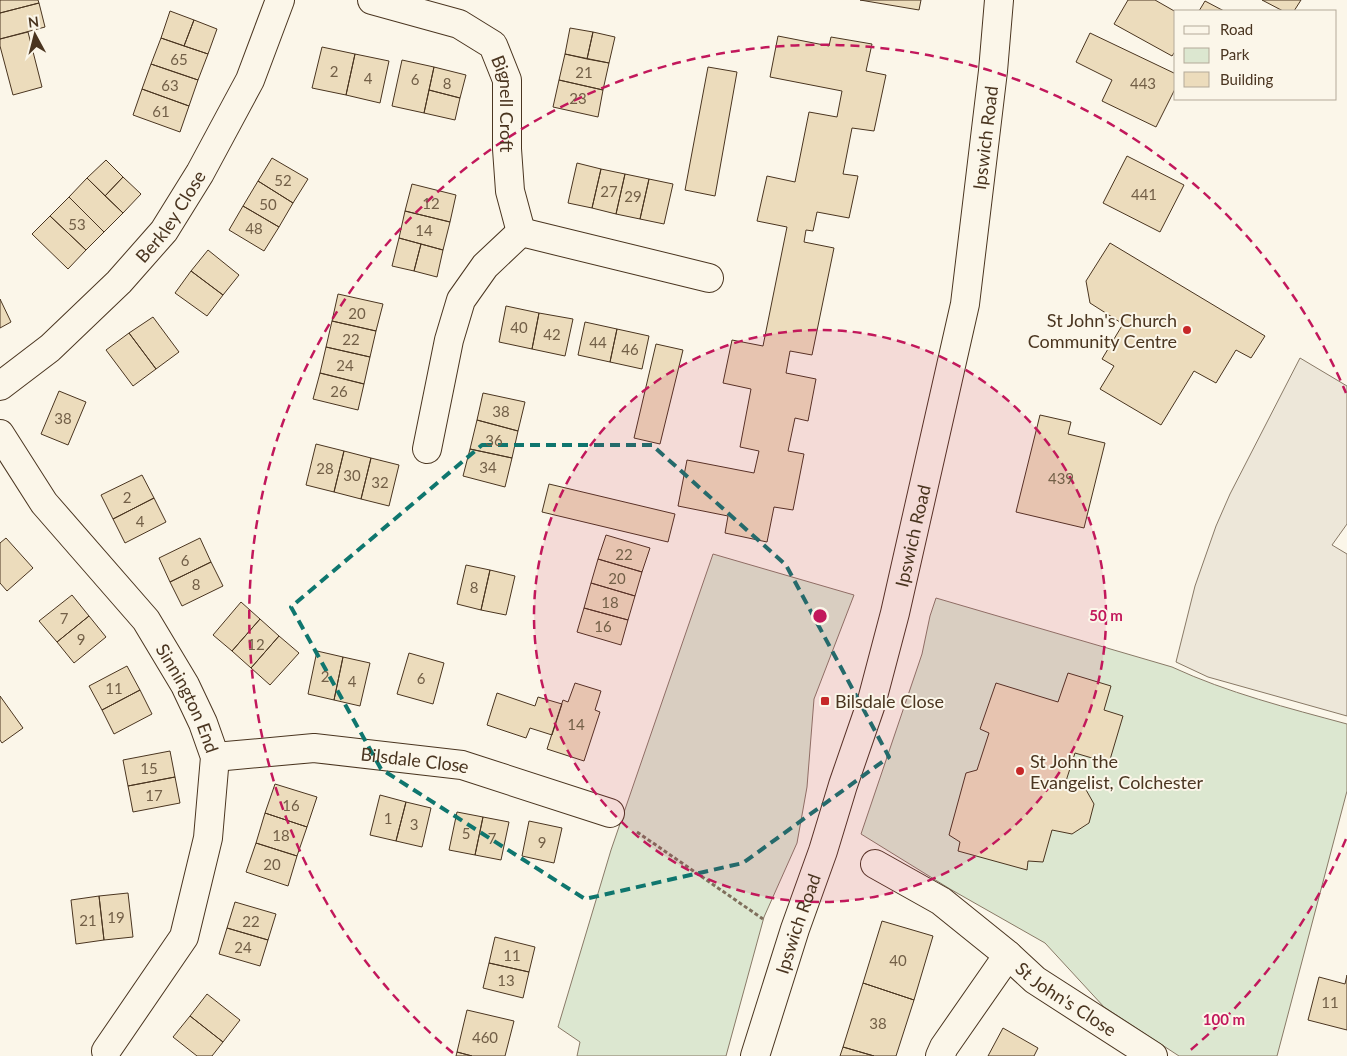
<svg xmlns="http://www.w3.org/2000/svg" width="1347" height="1056" font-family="Lato,sans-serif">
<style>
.green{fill:#dce7d0;stroke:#887966}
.parking{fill:#ede7d9;stroke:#887966}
.building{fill:#ecdcbc;stroke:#4a3520}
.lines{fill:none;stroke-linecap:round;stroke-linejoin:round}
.minor-casing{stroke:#4a3520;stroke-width:30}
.major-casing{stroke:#4a3520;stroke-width:30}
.path{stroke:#7f6f5c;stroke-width:3;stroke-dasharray:4 2.5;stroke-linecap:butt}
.minor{stroke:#fbf6e9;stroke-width:28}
.major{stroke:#fbf6e9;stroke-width:28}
.marked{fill:none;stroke:#0f766e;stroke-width:4;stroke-dasharray:10 6;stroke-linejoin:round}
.ring{fill:none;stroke:#c2185b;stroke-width:2.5;stroke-dasharray:9 6}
.poi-dot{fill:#c62828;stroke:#fbf6e9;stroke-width:2}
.labels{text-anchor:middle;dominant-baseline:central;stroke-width:4;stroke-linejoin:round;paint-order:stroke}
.number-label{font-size:15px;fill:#725f47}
.street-label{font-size:18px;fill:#4a3520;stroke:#fbf6e9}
.poi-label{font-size:18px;fill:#4a3520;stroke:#fbf6e9;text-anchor:start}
.centre{fill:#c2185b;stroke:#fbf6e9;stroke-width:2.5}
.ring-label{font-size:15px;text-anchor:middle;font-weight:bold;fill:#c2185b;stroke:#fbf6e9;stroke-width:4;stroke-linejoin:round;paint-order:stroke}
</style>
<rect width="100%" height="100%" fill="#fbf6e9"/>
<path class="green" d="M713 554 854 595 814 699 807 787 797 843 764 917 726 1056H577L580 1042 558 1027 611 850Z
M936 598 1172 667C1228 693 1288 708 1347 724V791L1277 1056H1179L1104 1007 1045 943 950 889 861 834 922 654 930 616Z"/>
<path class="parking" d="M1300 358 1347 386V524L1332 545 1347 554V716L1208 677 1176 662 1195 586 1216 526 1230 494Z"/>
<path class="building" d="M0 0H38L39 3 0 13Z
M860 0H921L919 10Z
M1128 0H1155L1176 12V50L1172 56 1114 24Z
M1262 0H1301L1294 11H1283Z
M1205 1 1224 11H1199Z
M39 3 45 27 0 39V13Z
M170 11 194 20 184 46 161 38Z
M194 20 217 29 208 54 184 46Z
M570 28 593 32 587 59 565 54Z
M28 32 42 87 13 95 0 46V39Z
M593 32 615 37 609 63 587 59Z
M1090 33 1176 74V87L1156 127 1102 101 1112 80 1076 62Z
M778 36 829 46 831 37 872 44 866 71 886 75 874 131 852 128 843 174 858 176 849 218 817 212 813 231 806 230 804 242 834 248 812 355 790 351 786 373 816 379 808 421 795 418 788 451 804 454 793 510 774 507 767 542 725 533 728 516 678 506 687 460 754 473 759 451 740 447 751 389 723 383 732 340 763 346 787 227 757 221 767 176 795 182 809 112 837 117 842 91 770 77Z
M161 38 208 54 198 80 151 64Z
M322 47 355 54 346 95 312 88Z
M355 54 389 61 380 103 346 95Z
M565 54 609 63 603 90 559 80Z
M402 60 434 67 424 113 392 106Z
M151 64 198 80 189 106 142 89Z
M434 67 466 75 460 98 429 90Z
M708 67 737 72 715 196 685 190Z
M559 80 603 90 598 117 553 107Z
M142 89 189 106 180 132 133 115Z
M429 90 460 98 455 120 424 113Z
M1127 156 1184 185 1160 232 1103 203Z
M272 158 308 179 293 203 258 181Z
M106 160 123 177 105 196 87 178Z
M577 163 601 169 592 208 568 203Z
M601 169 625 174 616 214 592 208Z
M625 174 649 179 640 219 616 214Z
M123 177 141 194 123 213 105 196Z
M87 178 123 213 104 232 69 197Z
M649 179 673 184 664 224 640 219Z
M258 181 293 203 279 227 243 206Z
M412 184 456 195 450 222 405 211Z
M69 197 104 232 86 250 50 216Z
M243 206 279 227 264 251 229 230Z
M405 211 450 222 443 250 399 238Z
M50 216 86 250 68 269 32 234Z
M399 238 421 244 414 271 392 266Z
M1110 243 1265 336 1251 358 1236 350 1216 383 1194 371 1161 425 1100 389 1114 366 1102 359 1123 324 1090 303 1086 281Z
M421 244 443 250 437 277 414 271Z
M208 250 239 275 223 295 191 271Z
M191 271 223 295 207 316 175 293Z
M338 294 383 304 376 331 332 321Z
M0 299 11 322 0 328Z
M506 306 539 313 532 349 499 342Z
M539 313 573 319 565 356 532 349Z
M153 317 179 352 156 369 129 333Z
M332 321 376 331 370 357 326 347Z
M585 322 617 329 610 362 578 355Z
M617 329 649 336 642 369 610 362Z
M129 333 156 369 133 386 106 350Z
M656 344 683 350 660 444 634 438Z
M326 347 370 357 364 384 320 373Z
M320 373 364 384 358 410 313 399Z
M59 391 86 402 68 445 41 434Z
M483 393 525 402 518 431 477 420Z
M1040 415 1071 422 1068 434 1105 443 1084 528 1016 512Z
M477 420 518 431 512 458 470 449Z
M316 444 344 451 334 492 306 485Z
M470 449 512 458 505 487 463 476Z
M344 451 371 458 361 499 334 492Z
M371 458 399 465 389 506 361 499Z
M142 475 154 498 113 519 101 495Z
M549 484 675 514 668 542 542 512Z
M154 498 166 522 125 543 113 519Z
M606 535 650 548 642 572 598 559Z
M6 538 33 568 7 591 0 583V543Z
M200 538 211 562 170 582 159 558Z
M598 559 642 572 635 596 591 583Z
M211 562 223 586 182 606 170 582Z
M466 565 490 570 481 610 457 604Z
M490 570 515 576 506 615 481 610Z
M591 583 635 596 628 620 584 608Z
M72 595 89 616 57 642 39 621Z
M241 602 260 619 232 651 213 635Z
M584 608 628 620 621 645 577 632Z
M89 616 106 637 74 663 57 642Z
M260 619 279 636 251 668 232 651Z
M279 636 299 653 270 685 251 668Z
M317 651 343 657 334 700 308 694Z
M409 653 444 663 433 704 397 694Z
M343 657 370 663 360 706 334 700Z
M127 666 140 690 102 710 89 686Z
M1068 673 1111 686 1104 710 1123 716 1109 763 1075 753 1066 781 1085 788 1094 804 1089 823 1072 834 1052 830 1043 862 1028 861 1027 870 958 851 960 842 949 835 966 773 977 770 989 733 980 729 996 683 1058 702Z
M575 683 601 691 595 710 600 712 584 761 547 749 563 700 568 702Z
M140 690 152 714 114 734 102 710Z
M497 693 535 706 538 697 562 704 552 735 530 728 526 738 487 725Z
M0 696 23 728 2 743 0 740Z
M170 751 175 777 128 786 123 760Z
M175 777 180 803 133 812 128 786Z
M275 784 317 797 307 827 265 813Z
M380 795 406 802 396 841 370 835Z
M406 802 431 808 422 847 396 841Z
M457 812 483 817 475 855 449 850Z
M265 813 307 827 297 856 256 843Z
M483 817 509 822 501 860 475 855Z
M529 821 562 828 554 863 522 856Z
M256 843 297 856 288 886 246 872Z
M128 893 133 937 104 940 99 896Z
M99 896 104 940 76 944 71 900Z
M235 902 276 914 268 940 227 928Z
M882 921 933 936 914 1000 863 983Z
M227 928 268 940 260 966 219 954Z
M495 937 535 947 529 972 489 963Z
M489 963 529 972 523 998 483 988Z
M1347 975V1030L1308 1020 1319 977 1345 984Z
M863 983 914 1000 896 1056H874L843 1047Z
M207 994 240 1020 223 1042 190 1016Z
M467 1010 514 1021 505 1056H472L457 1052Z
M190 1016 223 1042 212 1056H197L173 1037Z
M1003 1028 1038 1048 1034 1056H988Z
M843 1047 874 1056H840Z
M457 1052 472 1056H456Z"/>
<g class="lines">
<g class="minor-casing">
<g id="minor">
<path id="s1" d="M372 0 459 24 493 45 507 80V149L510 191 521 232"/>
<path d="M521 232 709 278"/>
<path id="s2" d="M0 386 50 348 119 282 164 231 200 173 250 80 280 0"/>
<path id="s3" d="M0 434 44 503 146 620 185 685 203 723 215 757 208 838 184 937 106 1051"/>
<path d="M427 449 449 340 461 300 485 266 521 232"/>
<path id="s4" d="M215 757 314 748 462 765 610 813"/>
<path id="s5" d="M875 864 941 901 1008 955 1035 980 1153 1056"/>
<path d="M940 1056 944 1047 1008 955"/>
</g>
</g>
<g class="major-casing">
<g id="major">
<path id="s6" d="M755 1056 795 929 823 851 843 785 871 704 895 613 965 304 993 71 999 0"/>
</g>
</g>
<path class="path" d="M637 832 763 919"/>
<use href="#minor" class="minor"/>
<use href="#major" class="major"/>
</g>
<path class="marked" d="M482 445H652L786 565 889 757 743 863 585 899 381 769 291 607Z"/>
<circle cx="820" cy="616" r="286" fill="#c2185b" fill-opacity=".12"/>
<g class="ring">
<circle cx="820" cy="616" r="286"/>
<path d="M1346 839A571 571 0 0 1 1187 1053M453 1053A571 571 0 1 1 1346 393"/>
</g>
<g class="poi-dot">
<circle cx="1187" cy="330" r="5"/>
<rect x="820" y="696" width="10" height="10" rx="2.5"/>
<circle cx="1020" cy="771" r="5"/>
</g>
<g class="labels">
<g class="number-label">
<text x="179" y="59">65</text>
<text x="334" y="71">2</text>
<text x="584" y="72">21</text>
<text x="368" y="78">4</text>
<text x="415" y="79">6</text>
<text x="447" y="83">8</text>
<text x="1143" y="83">443</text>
<text x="170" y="85">63</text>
<text x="578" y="98">23</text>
<text x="161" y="111">61</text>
<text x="283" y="180">52</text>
<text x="609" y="191">27</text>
<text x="1144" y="194">441</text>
<text x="633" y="196">29</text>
<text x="431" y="203">12</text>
<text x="268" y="204">50</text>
<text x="77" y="224">53</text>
<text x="254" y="228">48</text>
<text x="424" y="230">14</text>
<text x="357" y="313">20</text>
<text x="519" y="327">40</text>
<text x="552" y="334">42</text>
<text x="351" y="339">22</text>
<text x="598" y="342">44</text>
<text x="630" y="349">46</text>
<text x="345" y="365">24</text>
<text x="339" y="391">26</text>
<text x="501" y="411">38</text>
<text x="63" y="418">38</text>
<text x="494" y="440">36</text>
<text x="488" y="467">34</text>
<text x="325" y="468">28</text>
<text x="352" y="475">30</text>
<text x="1061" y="478">439</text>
<text x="380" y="482">32</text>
<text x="127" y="497">2</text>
<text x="140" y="521">4</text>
<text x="624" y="554">22</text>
<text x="185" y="560">6</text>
<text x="617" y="578">20</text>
<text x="196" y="584">8</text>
<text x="474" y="587">8</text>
<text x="610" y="602">18</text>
<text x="64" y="618">7</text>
<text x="603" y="626">16</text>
<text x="81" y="639">9</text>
<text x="256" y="644">12</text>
<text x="325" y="676">2</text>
<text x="421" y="678">6</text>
<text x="352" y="681">4</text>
<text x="114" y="688">11</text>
<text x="576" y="724">14</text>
<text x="149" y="768">15</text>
<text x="154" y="795">17</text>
<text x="291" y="805">16</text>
<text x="388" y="818">1</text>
<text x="414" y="824">3</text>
<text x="466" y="833">5</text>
<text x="281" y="835">18</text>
<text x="492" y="838">7</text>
<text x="542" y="842">9</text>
<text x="272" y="864">20</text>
<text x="116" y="917">19</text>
<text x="88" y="920">21</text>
<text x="251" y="921">22</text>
<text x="243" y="947">24</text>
<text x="512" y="955">11</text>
<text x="898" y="960">40</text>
<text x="506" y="980">13</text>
<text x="1330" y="1002">11</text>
<text x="878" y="1023">38</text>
<text x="485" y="1037">460</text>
</g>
<g class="street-label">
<text stroke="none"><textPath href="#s1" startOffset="191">Bignell Croft</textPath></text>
<text stroke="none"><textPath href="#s6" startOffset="949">Ipswich Road</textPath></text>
<text stroke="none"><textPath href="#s2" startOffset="242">Berkley Close</textPath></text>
<text stroke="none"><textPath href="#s6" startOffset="544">Ipswich Road</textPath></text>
<text stroke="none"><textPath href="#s3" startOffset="326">Sinnington End</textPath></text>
<text stroke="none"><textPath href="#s4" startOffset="201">Bilsdale Close</textPath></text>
<text stroke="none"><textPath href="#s6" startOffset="139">Ipswich Road</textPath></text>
<text stroke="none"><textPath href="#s5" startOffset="235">St John's Close</textPath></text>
</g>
<g class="poi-label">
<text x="1177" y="320" text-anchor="end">St John's Church<tspan x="1177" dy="21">Community Centre</tspan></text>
<text x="835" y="701">Bilsdale Close</text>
<text x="1030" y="761">St John the<tspan x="1030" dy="21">Evangelist, Colchester</tspan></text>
</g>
</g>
<circle cx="820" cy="616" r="8" class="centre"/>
<g class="ring-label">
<text x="1106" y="621">50 m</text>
<text x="1224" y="1025">100 m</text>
</g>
<rect x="1174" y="10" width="162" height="90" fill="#fbf6e9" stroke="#b4a999"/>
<rect x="1184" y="26" width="25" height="8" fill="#fbf6e9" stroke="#b4a999"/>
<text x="1220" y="35" font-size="15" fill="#4a3520">Road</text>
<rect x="1184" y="48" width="25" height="15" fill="#dce7d0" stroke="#b4a999"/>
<text x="1220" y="60" font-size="15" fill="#4a3520">Park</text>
<rect x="1184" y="72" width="25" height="15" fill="#ecdcbc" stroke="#b4a999"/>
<text x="1220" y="85" font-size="15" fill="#4a3520">Building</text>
<g transform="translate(35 35) rotate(353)" stroke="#fbf6e9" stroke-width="4" paint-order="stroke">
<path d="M0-4L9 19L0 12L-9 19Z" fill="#4a3520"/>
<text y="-8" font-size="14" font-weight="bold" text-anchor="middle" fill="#4a3520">N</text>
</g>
</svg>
